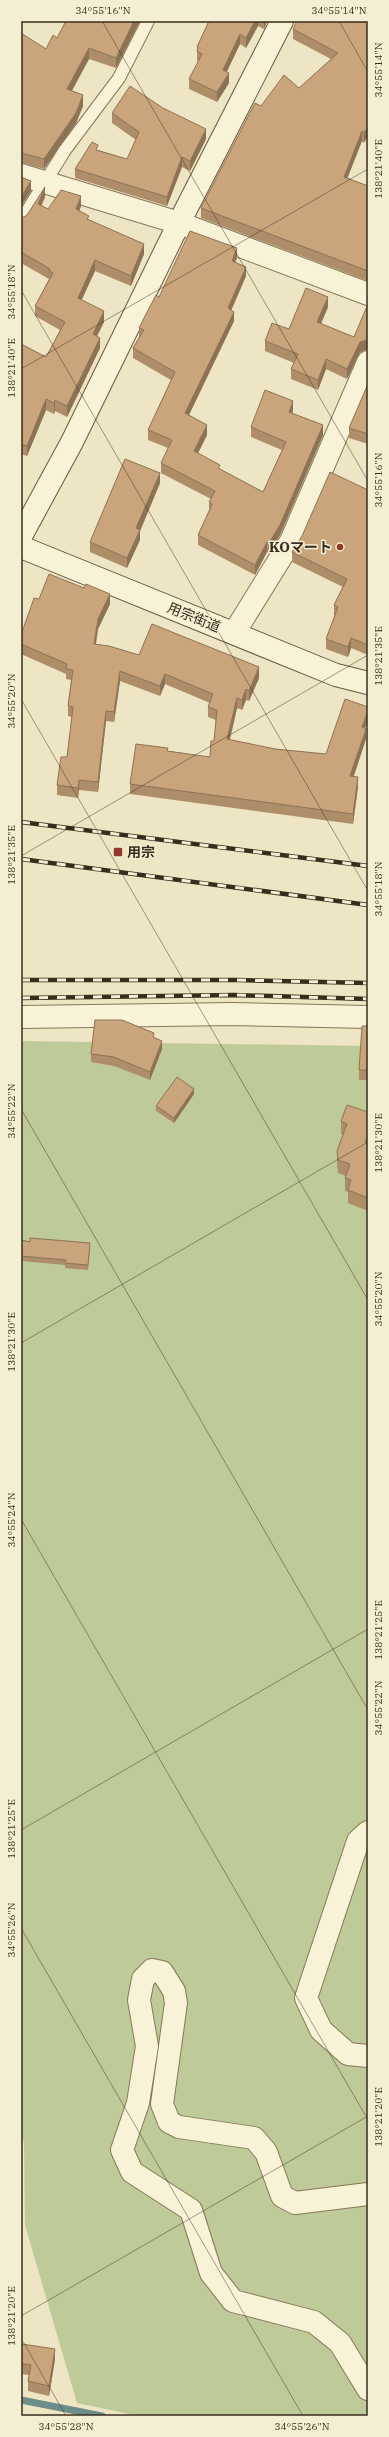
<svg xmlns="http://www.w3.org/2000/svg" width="389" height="2437" font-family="'IBM Plex Serif','Noto Sans JP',serif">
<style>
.green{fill:#beca97}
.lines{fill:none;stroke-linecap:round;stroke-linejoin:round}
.stream{stroke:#6c8d89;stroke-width:7}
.lane-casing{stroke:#86775a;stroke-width:14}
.street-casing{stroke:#86775a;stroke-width:24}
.secondary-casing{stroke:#68583e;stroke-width:24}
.lane{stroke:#f8f2d6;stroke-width:12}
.street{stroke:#f8f2d6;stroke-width:22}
.secondary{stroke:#f8f2d6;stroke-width:22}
.rail-casing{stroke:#372d1e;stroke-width:4.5}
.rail{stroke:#f4eed2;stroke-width:3;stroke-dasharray:9;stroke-linecap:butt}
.wall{fill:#ae8d69}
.shaded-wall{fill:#8d7355}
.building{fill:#caa47a;stroke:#8d7355}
.ticks{fill:none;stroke:#372d1e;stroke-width:1;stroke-opacity:0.45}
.poi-dot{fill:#93382c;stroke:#f4eed2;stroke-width:1.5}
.labels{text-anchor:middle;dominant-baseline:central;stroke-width:3;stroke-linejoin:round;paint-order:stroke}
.poi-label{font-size:14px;font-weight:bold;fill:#372d1e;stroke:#f4eed2;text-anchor:end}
.street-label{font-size:14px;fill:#372d1e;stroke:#f4eed2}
.neatline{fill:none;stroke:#372d1e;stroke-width:1.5}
.ticks-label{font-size:10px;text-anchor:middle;fill:#372d1e}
</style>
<rect width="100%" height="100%" fill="#ede5c3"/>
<path class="green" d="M21 1041 368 1046V2416H139L77 2403 25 2225 24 2142 21 2133Z"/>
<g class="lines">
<path class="stream" d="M21 2400 102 2416"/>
<g class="lane-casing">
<path id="lane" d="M21 221 65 150 119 78 148 21"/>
</g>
<g class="street-casing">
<path id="street" d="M21 175 179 223 368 294
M234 633 291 541 368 362
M21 1017 232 1014 368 1017
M368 1832 358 1841 306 1998 321 2030 348 2054 368 2056
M368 2194 295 2203 282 2196 266 2152 254 2138 179 2127 169 2122 162 2104 176 2003 174 1991 162 1972 152 1970 143 1979 139 2000 147 2046 138 2103 122 2150 132 2172 191 2210 211 2273 233 2301 314 2322 340 2343 368 2389"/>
</g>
<g class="secondary-casing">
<path id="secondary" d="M21 536 72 442 179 223 282 21
M21 547 336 675 368 683"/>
</g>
<use href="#lane" class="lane"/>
<use href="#street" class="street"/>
<use href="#secondary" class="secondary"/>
<g class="rail-casing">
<path id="rail" d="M21 822 368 866
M21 859 368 905
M21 980H237L368 983
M21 998 234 995 368 999"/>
</g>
<use href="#rail" class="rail"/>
</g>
<path class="wall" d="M66 21H140L116 68 89 59 72 91 83 106 76 123 44 169 21 163V33L46 49 57 38Z
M209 21H267L264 29 258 26 246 48 240 44 226 72 229 83 217 102 189 89V79L198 62 197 61V47Z
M368 21 364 143 362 141 347 178 368 186V281L201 218V208L261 106 299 88 331 59 293 39V29Z
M112 113 206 139 190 171 182 167 167 206 75 178V169L98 150 127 159 136 140 112 123Z
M45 197 41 205 48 209 81 206 79 211 89 220 144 254 131 286 95 271 81 300 104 322 97 336 100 348 67 417 55 411 54 414 46 410 27 456 21 454V344L46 357 60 330 35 316V306L49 279 21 263V217H24L27 215Z
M237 258 235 262 246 276 231 310 234 321 189 415 207 435 198 453 220 469 263 492 282 450 251 437V427L293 411 292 413 323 435 280 535 269 553 267 552 255 575 198 545V535L209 512V502L211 499 161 473V463L168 448 148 440V430L171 380 133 358V348L139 337V328L159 297Z
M368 304V350H366L360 352 347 379 326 369 318 390 291 379V369L294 363 265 351V341L328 307 321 324 354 337Z
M368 384V444L349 438V428Z
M160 483 140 531V540L127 568 90 552V542Z
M368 490V655L351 648 348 657 326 649V639L335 615H334V605L343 587 292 562V552Z
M39 599 110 604 98 629 96 644 139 655 259 678 249 701 246 700 242 710 237 708 230 740 275 749 326 754 368 707V720L365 728 366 739 354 776 358 787 353 824 130 794V784L168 751 210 757 214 741 216 720 208 717V707L210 703 165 684 160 696 120 681 114 722 106 721 98 792 79 790 78 798 57 795V785L67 757 72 717 68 716V706L71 680 66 679V674L21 654V635Z
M368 1026V1080H359V1070Z
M154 1038 162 1049 150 1080 114 1066 91 1062V1054Z
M194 1094 174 1123 156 1111V1106Z
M368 1112V1211L348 1203V1192L345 1191V1178L346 1176 338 1173 337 1164V1151L343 1135 341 1134V1121Z
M21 1240 30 1242 90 1248 88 1270 65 1268V1265L21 1261Z
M21 2349 55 2359 49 2396 28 2391V2381L29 2375 21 2374Z"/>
<path class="shaded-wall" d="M134 21H140L116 68V58Z
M255 21H258V26L246 48V38Z
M264 21H267L264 29Z
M240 34V44L223 80V70Z
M89 48V59L67 99V89Z
M229 73V83L217 102V92Z
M83 95V106L76 123 44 169V159Z
M368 126V136L364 143V133Z
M206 129V139L190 171V161Z
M362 131V141L344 187V177Z
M182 157V167L167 206V197Z
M31 181V191L21 207V197Z
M45 187V197L38 214V204Z
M81 196V206L76 220V209Z
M144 244V254L131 286V276Z
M237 248V258L232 270V261Z
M95 260V271L78 308V298Z
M246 267V276L228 318V308Z
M328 297V307L317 332V322Z
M104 311V322L93 344V334Z
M234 312V321L185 423V413Z
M100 338V348L67 417V406Z
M366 340V350L360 352 347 379V369L360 342Z
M326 359V369L318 390V380Z
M46 399V410L27 456V446Z
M55 400V411L54 414V403Z
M293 401V411L289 422V412Z
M207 425V435L194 461V451Z
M323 425V435L280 535 269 553V543Z
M160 473V483L140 531V540L127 568V558L136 528Z
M267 542V552L255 575V565Z
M110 594V604L98 629 94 654V644L98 619Z
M351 638V648L348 657V647Z
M259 667V678L249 701V691Z
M120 671V681L114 722V712Z
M165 674V684L160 696V686Z
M246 689V700L242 710V700Z
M237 698V708L227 750V739Z
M368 710V720L362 737V727Z
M106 711V721L98 792V782Z
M366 729V739L350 786V776Z
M358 777V787L353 824V814Z
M79 780V790L78 798V788Z
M162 1041V1049L150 1080V1072Z
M194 1089V1094L174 1123V1118Z
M368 1135V1148L365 1142Z
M55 2349V2359L49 2396V2386Z"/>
<path class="building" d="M66 21H134L116 58 89 48 67 89 83 95 76 113 44 159 21 153V33L46 49 53 35 57 38Z
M209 21H255L246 38 240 34 223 70 229 73 217 92 189 79 202 54 197 51 198 47H197Z
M297 21H368V126L364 133 362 131 344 177 368 186V271L201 208 255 103 261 106 284 75 299 88 338 53 293 29Z
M130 86 163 108 206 129 190 161 182 157 167 197 75 169 92 142 98 145 96 150 127 159 139 132 112 113Z
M21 177 31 181 21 197Z
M45 187 38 204 48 209 61 190 81 196 76 209 89 216 87 219 144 244 131 276 95 260 78 298 104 311 93 334 100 338 67 406 55 400 54 403 46 399 27 446 21 444V344L46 357 65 322 35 306 53 273 49 271 50 269 21 252V217H24L27 215Z
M190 231 237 248 232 261 246 267 228 308 234 312 185 413 207 425 194 451 220 465 218 468 263 492 286 442 251 427 265 390 293 401 289 412 323 425 280 525 269 543 267 542 255 565 198 535 210 509 212 504 209 502 215 491 161 463 172 440 148 430 175 372 133 348 144 330 139 328 145 316 156 295 159 297Z
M306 288 328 297 317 322 354 337 368 304V340H366L360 342 347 369 326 359 318 380 291 369 298 354 265 341 272 323 289 329Z
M368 384V434L349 428Z
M125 459 160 473 136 528 140 530 127 558 90 542Z
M330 472 368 490V645L351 638 348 647 326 639 338 607 334 605 347 579 292 552 302 536Z
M49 574 84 588 86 584 110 594 98 619 94 644 109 646 139 655 152 624 259 667 249 691 246 689 242 700 237 698 227 739 275 749 326 754 345 699 368 707V710L362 727 366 729 350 776 358 777 353 814 130 784 136 744 168 748 167 751 210 757 211 741H214L217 710 208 707 213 694 165 674 160 686 120 671 114 712 106 711 98 782 79 780 78 788 57 785 61 757H67L73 707 68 706 73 670 66 669 67 664 21 644V635L34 598 39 599Z
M95 1020H122L154 1033 153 1037 162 1041 150 1072 114 1057 91 1054Z
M362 1026H368V1070H359Z
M177 1077 194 1089 174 1118 156 1106Z
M347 1105 368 1112V1135L365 1142 368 1143V1198L348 1190 351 1180 345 1178 350 1164 338 1160 337 1151 347 1124 341 1121Z
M30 1238 90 1243 88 1265 65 1263 66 1260 21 1256V1240L30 1242Z
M22 2344 55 2349 49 2386 28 2381 31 2365 21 2364V2349Z"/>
<path class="ticks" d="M102 21 368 481M339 21 368 72M21 290 368 891M21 369 368 169M21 699 368 1300M21 856 368 655M21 1109 368 1710M21 1343 368 1142M21 1519 368 2120M21 1830 368 1629M21 1928 303 2416M21 2316 368 2116M21 2338 66 2416"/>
<g class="poi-dot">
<circle cx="340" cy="547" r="4"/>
<rect x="113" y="847" width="10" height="10" rx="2"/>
</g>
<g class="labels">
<g class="poi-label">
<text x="332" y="547">KOマート</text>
<text x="127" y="852" text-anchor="start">用宗</text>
</g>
<g class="street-label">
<text transform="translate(194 617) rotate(22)">用宗街道</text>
</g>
</g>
<rect width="389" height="2437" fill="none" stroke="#f4eed2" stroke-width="44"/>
<rect x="22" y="22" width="345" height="2393" class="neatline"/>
<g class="ticks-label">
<text x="103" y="14">34°55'16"N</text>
<text x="339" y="14">34°55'14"N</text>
<text transform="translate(378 70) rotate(-90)" y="4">34°55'14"N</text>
<text transform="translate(378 169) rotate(-90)" y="4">138°21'40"E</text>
<text transform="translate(11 292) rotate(-90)" y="4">34°55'18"N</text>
<text transform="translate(11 368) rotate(-90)" y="4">138°21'40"E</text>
<text transform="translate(378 480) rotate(-90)" y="4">34°55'16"N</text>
<text transform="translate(378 656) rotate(-90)" y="4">138°21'35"E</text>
<text transform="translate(11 701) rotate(-90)" y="4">34°55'20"N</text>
<text transform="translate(11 855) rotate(-90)" y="4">138°21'35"E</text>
<text transform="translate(378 889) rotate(-90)" y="4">34°55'18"N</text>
<text transform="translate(11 1111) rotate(-90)" y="4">34°55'22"N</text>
<text transform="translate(378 1143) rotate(-90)" y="4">138°21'30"E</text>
<text transform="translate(378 1299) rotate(-90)" y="4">34°55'20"N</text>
<text transform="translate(11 1342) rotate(-90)" y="4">138°21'30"E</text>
<text transform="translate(11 1520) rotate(-90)" y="4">34°55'24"N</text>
<text transform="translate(378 1630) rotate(-90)" y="4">138°21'25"E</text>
<text transform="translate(378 1708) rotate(-90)" y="4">34°55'22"N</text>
<text transform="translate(11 1829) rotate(-90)" y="4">138°21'25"E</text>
<text transform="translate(11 1930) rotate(-90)" y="4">34°55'26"N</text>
<text transform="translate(378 2117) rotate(-90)" y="4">138°21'20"E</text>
<text transform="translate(11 2316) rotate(-90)" y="4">138°21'20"E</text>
<text x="66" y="2430">34°55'28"N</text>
<text x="302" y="2430">34°55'26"N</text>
</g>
</svg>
